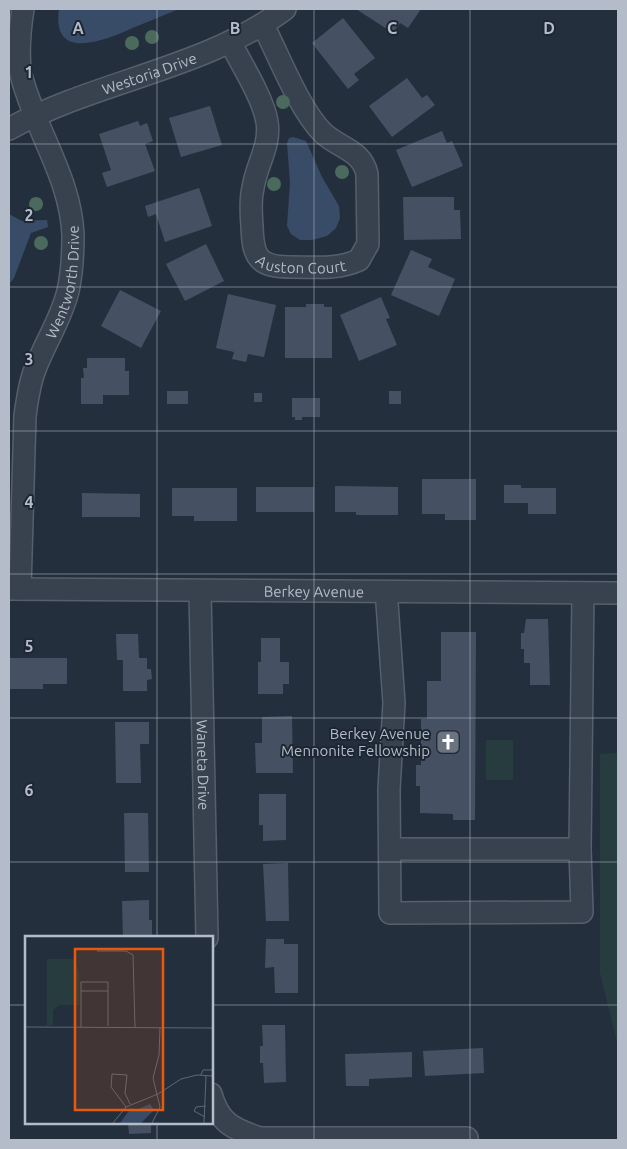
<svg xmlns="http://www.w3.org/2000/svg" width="627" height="1149" font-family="Ubuntu,sans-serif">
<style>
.green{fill:#263c3f}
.water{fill:#394c67}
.building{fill:#455162}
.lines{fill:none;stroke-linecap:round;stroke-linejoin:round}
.minor-casing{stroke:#565f6c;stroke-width:24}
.minor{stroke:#38414e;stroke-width:21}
.tree{fill:#4b6a5d}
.grid{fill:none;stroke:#b4bcc9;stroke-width:1;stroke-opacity:0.55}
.labels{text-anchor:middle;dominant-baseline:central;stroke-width:4;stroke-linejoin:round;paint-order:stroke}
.street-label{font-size:15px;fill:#b4bcc9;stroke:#1d2633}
.poi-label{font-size:15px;fill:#b4bcc9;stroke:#1d2633;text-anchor:end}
.inset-road{fill:none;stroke:#5e6776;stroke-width:1}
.view{fill:#e8590c;fill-opacity:0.15;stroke:#e8590c;stroke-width:2.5}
.inset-edge{fill:none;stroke:#b4bcc9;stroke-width:2.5}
.grid-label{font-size:16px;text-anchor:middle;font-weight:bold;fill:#b4bcc9;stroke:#1d2633;stroke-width:4;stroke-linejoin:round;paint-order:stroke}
</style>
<rect width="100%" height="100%" fill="#242f3e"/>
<path class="green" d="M486 740H513V780H486Z
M618 753V1046L600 973V754Z"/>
<path class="water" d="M59 9H179C164 15 150 21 135 27 108 39 51 64 59 9Z
M293 137 306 141 322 177 339 206 340 218 336 228 327 236 312 240H300L291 234 287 226 290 183 287 143 289 138Z
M9 214 22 221 47 220 48 227 31 233 14 278 9 284Z"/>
<path class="building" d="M356 9H421L408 28 400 23 393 33Z
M343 18 375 58 354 74 359 80 348 89 312 43Z
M407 78 422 98 427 95 435 105 392 137 369 106Z
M210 106 222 145 181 157 169 118Z
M138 121 140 126 147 123 153 141 145 144 155 171 107 187 102 173 111 170 99 134Z
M442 131 447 143 452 141 463 166 412 187 396 150Z
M199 188 212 226 165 242 156 214 148 217 145 206Z
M403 197H454V210H460L461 239 404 240Z
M206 244 224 281 185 301 166 264Z
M411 250 432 259 428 267 455 279 439 316 391 295Z
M120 290 161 311 141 348 101 326Z
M228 294 276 305 264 357 248 354 246 362 232 359 234 352 216 348Z
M381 297 390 318 386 319 397 345 359 361 340 315Z
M306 304H324V307H332V358H285V307H306Z
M87 358H125V371H129V395H103V404H81V378H84L83 368H87Z
M167 391H188V404H167Z
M389 391H401V404H389Z
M254 393H262V402H254Z
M292 398H320V417H302V420H295V417H292Z
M422 479H476V520H445V514H422Z
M504 485H521V488H556V514H528V503H504Z
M335 486 398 487V515H356V512H335Z
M256 487H314V512H256Z
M172 488H237V521H194V516H172Z
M82 493 140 494V517H82Z
M526 619H548L550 685H530V663H524V649H521V633H524Z
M441 632H476L475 820H453V814L420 813V786H416V765H421V719H427V681H441Z
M116 634H138L139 658H147V669H151L152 679 147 680V691H123V660H117Z
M261 638H280V662H289V684H283V694H258V662H261Z
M9 658H67V684H43V689H9Z
M292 716 293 773H256L255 743H262V717Z
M115 722H149V744H140L141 783H116Z
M259 794H286V840L263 841V825H259Z
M124 813H148L149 872H125Z
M288 863 289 921H266L263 864Z
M149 900V920H152V938H123L122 901Z
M266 939H284V944H298V993H275L274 967 265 968Z
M262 1025H285L286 1082 264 1083 263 1063H260V1046H263Z
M483 1048 484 1073 425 1076 423 1051Z
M412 1052V1077L369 1079V1086H346L345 1054Z
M128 1123H151V1133L129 1134Z"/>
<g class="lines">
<g class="minor-casing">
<g id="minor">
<path id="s1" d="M230 42C241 63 264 100 267 122 271 145 256 166 253 188 250 200 251 214 252 226 253 258 258 267 292 267 316 267 337 270 359 260L368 244 367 174C362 150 339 148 323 133 299 109 279 56 263 25"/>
<path id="s2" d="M9 129C97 80 203 70 285 9"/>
<path id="s3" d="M9 589 618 593"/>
<path id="s4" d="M20 589 25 416C27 401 29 386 34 372 44 344 61 320 68 291 72 273 73 254 73 235 71 187 47 149 31 105 27 94 22 82 20 69 18 49 20 28 23 9"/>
<path id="s5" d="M200 591 207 938"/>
<path d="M387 603 394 703 389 789 390 913 582 912 580 849 583 593"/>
<path d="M390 849H580"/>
<path d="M211 1094C219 1123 233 1129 260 1138H467"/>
</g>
</g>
<use href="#minor" class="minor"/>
</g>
<g class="tree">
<circle cx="152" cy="37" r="7"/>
<circle cx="132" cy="43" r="7"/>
<circle cx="283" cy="102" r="7"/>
<circle cx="342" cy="172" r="7"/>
<circle cx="274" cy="184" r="7"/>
<circle cx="36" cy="204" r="7"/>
<circle cx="41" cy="243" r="7"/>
</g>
<path class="grid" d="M157 9V938M314 9V1140M470 9V1140M9 144H618M9 287H618M9 431H618M9 574H618M9 718H618M9 862H618M9 1005H26M211 1005H618M157 1123V1140"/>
<defs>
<g id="church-square" transform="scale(1.25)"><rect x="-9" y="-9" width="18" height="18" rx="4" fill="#6b7280" stroke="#1d2633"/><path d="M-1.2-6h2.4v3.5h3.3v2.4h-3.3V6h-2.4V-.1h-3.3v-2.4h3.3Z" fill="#fff"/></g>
</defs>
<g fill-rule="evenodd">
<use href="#church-square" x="448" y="742"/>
</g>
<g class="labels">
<g class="street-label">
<text stroke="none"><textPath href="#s2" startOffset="151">Westoria Drive</textPath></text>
<text stroke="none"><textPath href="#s1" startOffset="272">Auston Court</textPath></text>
<text stroke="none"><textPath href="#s4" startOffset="314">Wentworth Drive</textPath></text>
<text stroke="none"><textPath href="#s3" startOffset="305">Berkey Avenue</textPath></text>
<text stroke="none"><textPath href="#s5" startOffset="174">Waneta Drive</textPath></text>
</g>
<g class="poi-label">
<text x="430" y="733">Berkey Avenue<tspan x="430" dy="17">Mennonite Fellowship</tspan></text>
</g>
</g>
<g transform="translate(25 936)">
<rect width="188" height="188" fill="#242f3e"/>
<path d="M22 23H50L54 38V69H35L28 74V89L22 90Z" fill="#263c3f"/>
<path d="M125 168 129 174 116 187H95L106 172 109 175Z" fill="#394c67"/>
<path class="inset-road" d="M72 15H101L108 19 110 91M56 55H83M0 91 188 92M56 91V46H83V90M176 139 178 134H188M101 171 86 151 87 138 102 139 100 157 105 168M180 181 169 175 171 171 181 170M88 187 101 171 133 158 156 143 172 139 188 140M127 187 135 171 128 142 134 119 135 92M179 187 181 140"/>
<path class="view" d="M50 13H138V174H50Z"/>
<rect width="188" height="188" class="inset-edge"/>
</g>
<g class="grid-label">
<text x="78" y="34">A</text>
<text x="235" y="34">B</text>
<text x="392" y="34">C</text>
<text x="549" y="34">D</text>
<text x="29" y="78">1</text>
<text x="29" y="221">2</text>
<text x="29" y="365">3</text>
<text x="29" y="508">4</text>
<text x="29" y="652">5</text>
<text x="29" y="796">6</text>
</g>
<rect width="627" height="1149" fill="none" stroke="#b4bcc9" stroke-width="20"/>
</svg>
